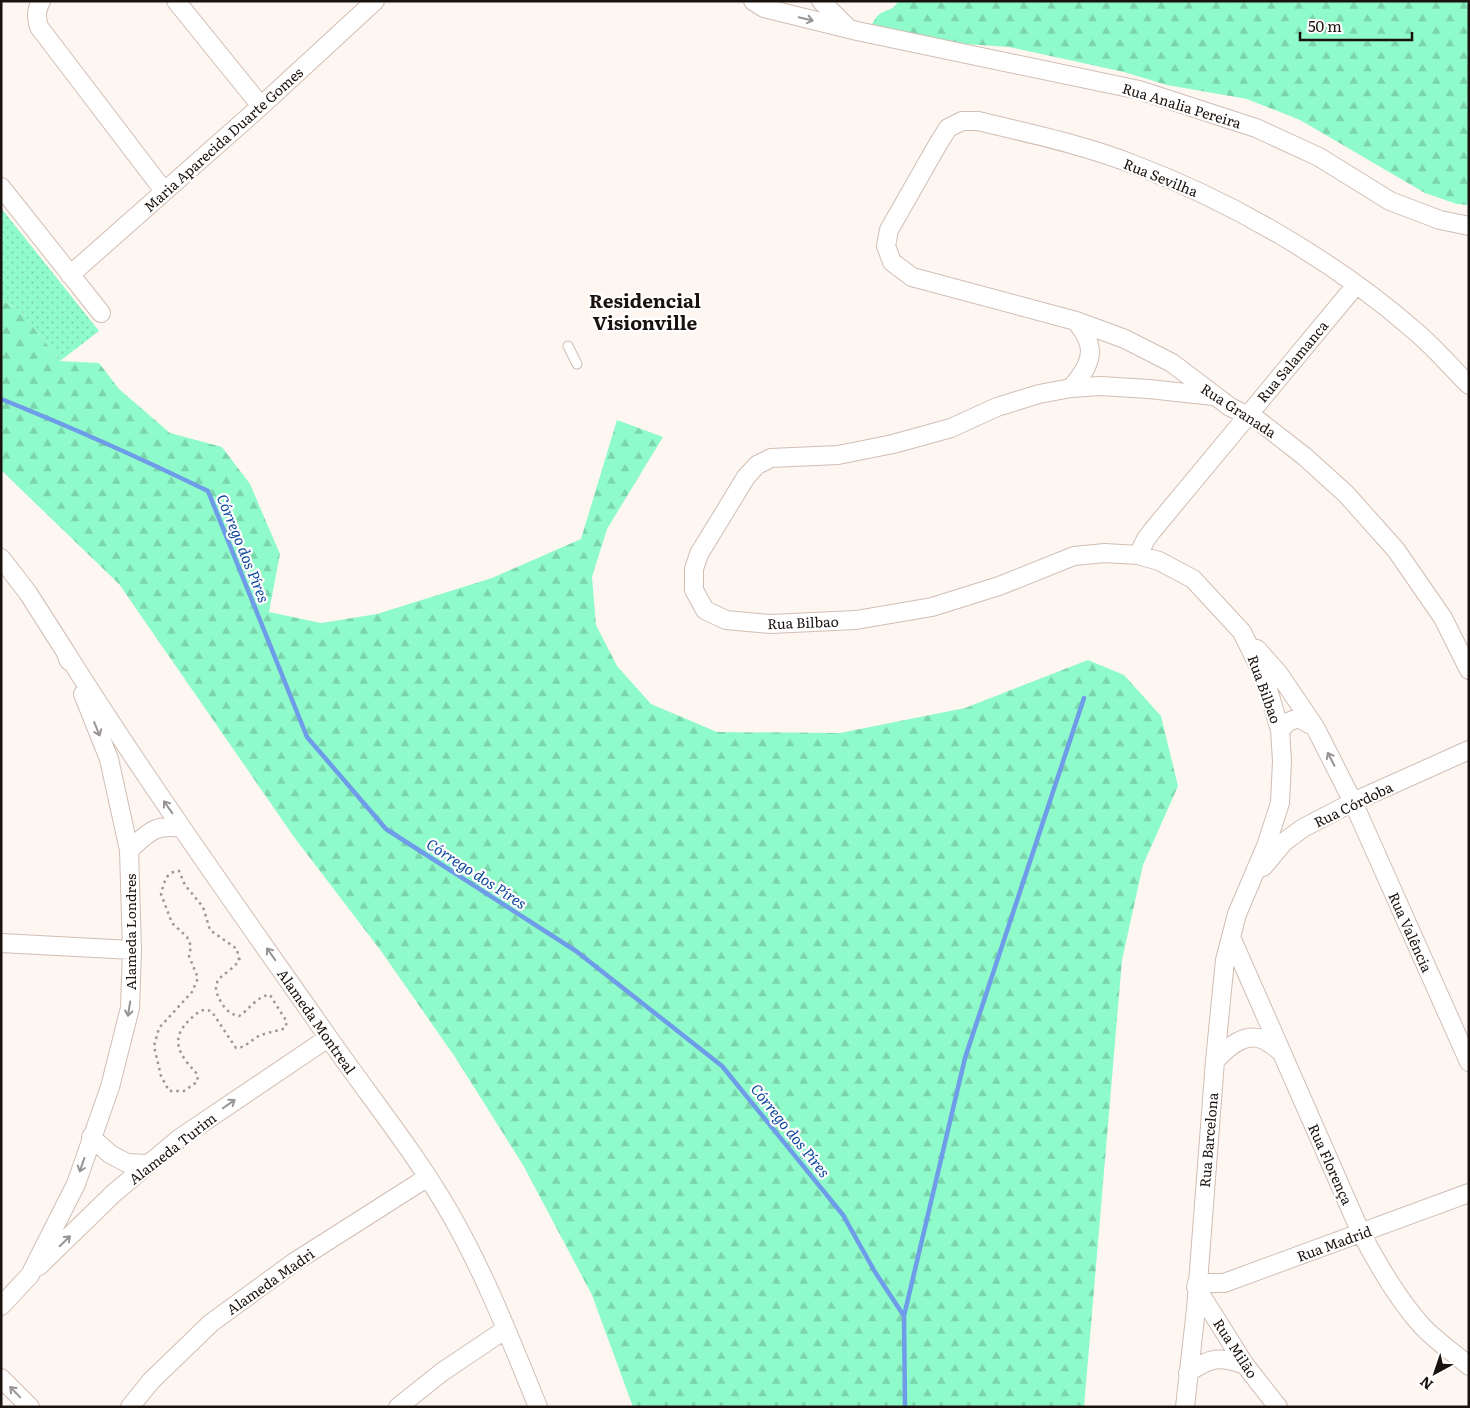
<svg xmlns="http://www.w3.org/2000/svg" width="1470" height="1408" font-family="Literata,serif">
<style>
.forest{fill:url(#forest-firs)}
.park{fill:url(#park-dots)}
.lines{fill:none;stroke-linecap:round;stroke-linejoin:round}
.stream{stroke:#6e9ce8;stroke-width:4.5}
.service-casing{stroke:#d1beb3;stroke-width:11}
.minor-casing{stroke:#d1beb3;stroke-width:20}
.path{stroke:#9e9792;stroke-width:2.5;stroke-dasharray:2.5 4;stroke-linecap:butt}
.service{stroke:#fff;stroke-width:9}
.minor{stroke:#fff;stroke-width:18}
.oneway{stroke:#989493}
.labels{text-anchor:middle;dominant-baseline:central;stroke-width:4.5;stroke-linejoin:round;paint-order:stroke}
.street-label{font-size:14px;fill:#19120e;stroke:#fff}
.water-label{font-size:15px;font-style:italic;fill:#0d469d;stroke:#fff}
.district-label{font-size:19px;font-weight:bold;fill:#19120e;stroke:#fff}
</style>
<defs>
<pattern id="forest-firs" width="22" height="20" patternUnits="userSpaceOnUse" patternTransform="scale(1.25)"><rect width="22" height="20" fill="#8ffaca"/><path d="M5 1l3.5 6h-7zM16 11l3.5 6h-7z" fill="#7bd5ac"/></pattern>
<pattern id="park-dots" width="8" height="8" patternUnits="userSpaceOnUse" patternTransform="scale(1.25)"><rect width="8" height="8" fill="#8ffaca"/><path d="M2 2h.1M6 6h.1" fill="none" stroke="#7bd5ac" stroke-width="1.8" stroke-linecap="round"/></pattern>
</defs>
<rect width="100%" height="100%" fill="#fef6f1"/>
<path class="forest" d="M898 1H1469V205L1457 204 1425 193 1300 120 1247 99 1167 85 1124 72 1009 47 936 42 872 24C875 20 877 15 881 13 888 9 894 10 898 1Z
M1 300 20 310 60 361 99 363 119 389 170 433 222 447 250 484 280 554 269 612 321 623 377 614 492 578 581 539 617 420 663 437 607 529 592 577 596 625 617 666 651 704 717 732 840 733 965 708 1088 660 1124 675 1161 716 1178 786 1143 865 1122 960 1084 1407H633L592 1295 523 1165 455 1057 381 951 294 837 119 584 1 470Z"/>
<path class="park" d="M1 208 99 331 60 361 20 310 1 300Z"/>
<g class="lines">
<path class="stream" d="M1 399C71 427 140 458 208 491L307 737 386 829 576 951 722 1066 843 1215 875 1272 904 1316 905 1407
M904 1316 965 1058 1084 698"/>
<g class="service-casing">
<path id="service" d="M568 346 577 364"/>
</g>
<g class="minor-casing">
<path id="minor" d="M41 1C36 11 36 16 39 27L164 191
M176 1 261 106
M753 1 764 8 857 31 1139 90 1256 128 1319 157 1390 201 1440 220 1469 226
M821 1 848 28
M1 187 101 313
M70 275 261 106 375 1
M1469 385C1451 367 1434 347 1415 331 1336 262 1233 202 1135 165 1085 145 1031 134 978 121H962L948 128 938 144 889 230 886 246 892 262 912 277 1076 321 1125 339 1172 363 1230 407 1259 421 1304 456 1346 494 1396 550 1443 618 1469 670
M1071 388C1082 375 1095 359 1088 341 1086 334 1080 327 1076 321
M1138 555 1146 539 1152 531 1356 285
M1 558 28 593 65 651 69 661
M1257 649 1279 674 1315 727 1353 802 1469 1062
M65 651C148 783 239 910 328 1037 369 1096 415 1152 451 1215 486 1276 511 1341 538 1407
M1280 730 1288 722 1298 718 1315 727
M129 850C149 832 154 824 182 828
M1263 867 1284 842 1303 828 1353 802 1469 750
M1231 937 1361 1233C1379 1266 1397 1298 1422 1326 1436 1341 1454 1353 1469 1366
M1 943 132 950
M1215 1061C1227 1048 1245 1031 1264 1040 1270 1043 1276 1048 1281 1052
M91 1137 110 1154 127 1163 148 1164
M39 1266 114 1193 180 1138 328 1038
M1197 1283H1224L1469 1193
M1196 1287 1245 1365 1278 1407
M1 1306 30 1275 76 1184 110 1087 130 1008 132 950 129 850 109 759 83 694
M1188 1373C1210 1357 1220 1356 1245 1365
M1 1378 30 1407
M130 1407 151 1381 211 1323 293 1263 428 1177
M398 1407 442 1372 506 1329
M1185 1407 1196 1309 1215 1061 1225 960 1237 914 1266 846 1280 803 1282 761 1280 730 1265 679 1242 632 1193 579 1159 561 1138 555 1105 553 1074 556 999 586 932 607 856 620 770 624 726 620 705 610 694 590V569L699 554 746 477 757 465 771 458 838 455 893 444 951 428 997 407 1039 394 1071 388 1100 386 1149 389 1214 396"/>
</g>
<path class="path" d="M239 960 237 949 210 930 203 907 185 885 179 871C166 871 164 883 161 894L172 923 187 937 191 946 189 956 198 978 192 992 159 1028 154 1046 161 1076 169 1091H184L197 1082 198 1076C195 1070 190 1067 186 1061 172 1042 178 1029 195 1015 200 1010 206 1008 212 1012L236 1048C245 1048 250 1041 257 1037 266 1032 276 1032 285 1028L287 1022 270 995C258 995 249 1010 239 1016 231 1015 225 1009 221 1002 205 975 232 976 240 958"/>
<use href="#service" class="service"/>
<use href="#minor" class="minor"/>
</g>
<defs><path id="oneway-shaft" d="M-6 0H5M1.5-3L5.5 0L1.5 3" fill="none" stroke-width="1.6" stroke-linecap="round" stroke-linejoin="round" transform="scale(1.25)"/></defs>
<g class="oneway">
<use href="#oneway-shaft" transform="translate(806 19) rotate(13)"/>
<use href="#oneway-shaft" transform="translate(97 729) rotate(68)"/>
<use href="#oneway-shaft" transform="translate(1331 759) rotate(-117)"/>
<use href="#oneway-shaft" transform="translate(168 807) rotate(-125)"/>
<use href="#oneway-shaft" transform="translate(271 954) rotate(-125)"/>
<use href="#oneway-shaft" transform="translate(129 1009) rotate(99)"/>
<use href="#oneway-shaft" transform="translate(229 1104) rotate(-35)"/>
<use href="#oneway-shaft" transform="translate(82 1165) rotate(109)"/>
<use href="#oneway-shaft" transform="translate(65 1241) rotate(-44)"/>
<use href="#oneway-shaft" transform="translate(15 1392) rotate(-134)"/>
</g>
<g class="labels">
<g class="street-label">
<text transform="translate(1182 105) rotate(17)">Rua Analia Pereira</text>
<text transform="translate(223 139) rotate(-42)">Maria Aparecida Duarte Gomes</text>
<text transform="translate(1161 177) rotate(22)">Rua Sevilha</text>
<text transform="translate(1292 361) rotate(-50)">Rua Salamanca</text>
<text transform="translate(1239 410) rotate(33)">Rua Granada</text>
<text transform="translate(803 622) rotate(-2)">Rua Bilbao</text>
<text transform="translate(1265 689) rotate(70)">Rua Bilbao</text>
<text transform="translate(1353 804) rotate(-26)">Rua Córdoba</text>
<text transform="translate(130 932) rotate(-90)">Alameda Londres</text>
<text transform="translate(1411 932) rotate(66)">Rua Valência</text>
<text transform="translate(317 1021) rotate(55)">Alameda Montreal</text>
<text transform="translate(1208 1140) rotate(-85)">Rua Barcelona</text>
<text transform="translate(172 1148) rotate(-38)">Alameda Turim</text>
<text transform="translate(1331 1164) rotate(66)">Rua Florença</text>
<text transform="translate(1334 1243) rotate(-20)">Rua Madrid</text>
<text transform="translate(270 1281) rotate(-35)">Alameda Madri</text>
<text transform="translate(1236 1348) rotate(57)">Rua Milão</text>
</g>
<g class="water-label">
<text transform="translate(244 548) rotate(68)">Córrego dos Píres</text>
<text transform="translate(477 873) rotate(33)">Córrego dos Píres</text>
<text transform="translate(791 1130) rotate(51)">Córrego dos Píres</text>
</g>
<g class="district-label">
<text x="645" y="300">Residencial<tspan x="645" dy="22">Visionville</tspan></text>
</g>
</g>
<rect width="1470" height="1408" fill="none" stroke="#19120e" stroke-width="5"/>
<g transform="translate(1435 1373) rotate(220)" stroke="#ffffff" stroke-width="4" paint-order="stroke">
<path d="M0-4L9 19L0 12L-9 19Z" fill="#19120e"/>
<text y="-8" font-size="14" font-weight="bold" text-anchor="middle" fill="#19120e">N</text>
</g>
<path d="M1300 32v8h112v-8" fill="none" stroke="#19120e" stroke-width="2.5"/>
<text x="1308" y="32" font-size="15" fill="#19120e" stroke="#ffffff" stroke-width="4" paint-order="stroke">50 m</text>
</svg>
